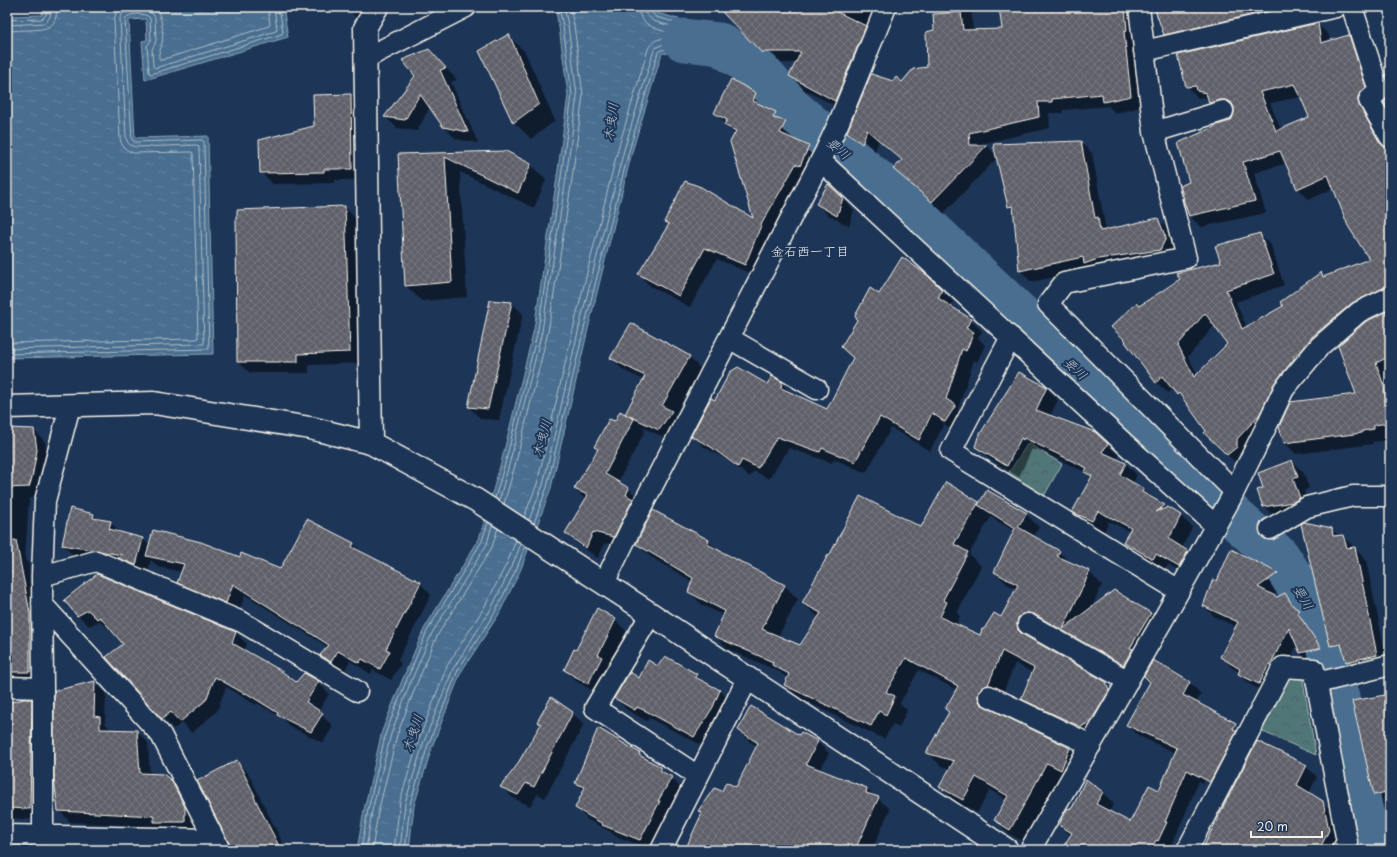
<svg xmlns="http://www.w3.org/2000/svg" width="1397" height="857" font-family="'Playpen Sans','Klee One',sans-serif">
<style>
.park{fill:url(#park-crowns);stroke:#a2b4b0}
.water{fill:url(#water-ripples);stroke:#8da2b3}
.shadow{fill:#0007;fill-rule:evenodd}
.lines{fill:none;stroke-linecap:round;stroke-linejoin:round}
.shore{stroke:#afbdc5;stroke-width:1}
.river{stroke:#486e90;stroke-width:43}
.building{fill:url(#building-cross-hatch);stroke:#f4f1e8;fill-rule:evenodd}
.minor-casing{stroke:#f4f1e8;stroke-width:23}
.tertiary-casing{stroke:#f4f1e8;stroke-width:25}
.minor{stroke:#1d3557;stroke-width:20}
.tertiary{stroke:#1d3557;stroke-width:22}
.labels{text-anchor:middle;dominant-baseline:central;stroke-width:4;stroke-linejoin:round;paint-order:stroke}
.water-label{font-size:13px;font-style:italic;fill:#b8c3c9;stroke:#1d3557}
.neighbourhood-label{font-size:13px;fill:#f4f1e8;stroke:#1d3557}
</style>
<defs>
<pattern id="park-crowns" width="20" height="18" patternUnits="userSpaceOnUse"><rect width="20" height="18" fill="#517678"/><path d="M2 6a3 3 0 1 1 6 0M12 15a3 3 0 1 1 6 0" fill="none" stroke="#4d5f5f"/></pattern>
<pattern id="water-ripples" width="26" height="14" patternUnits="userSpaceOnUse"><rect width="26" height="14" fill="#486e90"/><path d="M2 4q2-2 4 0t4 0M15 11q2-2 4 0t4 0" fill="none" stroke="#6383a0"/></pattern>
<pattern id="building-cross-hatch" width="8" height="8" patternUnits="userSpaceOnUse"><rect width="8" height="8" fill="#60606a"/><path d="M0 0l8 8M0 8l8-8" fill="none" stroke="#77777f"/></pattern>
</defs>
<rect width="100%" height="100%" fill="#1d3557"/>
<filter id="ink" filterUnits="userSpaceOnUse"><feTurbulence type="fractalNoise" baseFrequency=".025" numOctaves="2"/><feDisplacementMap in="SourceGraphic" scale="8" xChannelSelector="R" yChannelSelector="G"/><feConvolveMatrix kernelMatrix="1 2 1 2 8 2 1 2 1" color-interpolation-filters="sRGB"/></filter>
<g filter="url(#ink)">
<path class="park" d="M1028 443 1062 464 1044 496 1008 474Z
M1289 676H1302L1316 755 1261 731Z"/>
<path class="water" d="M42 7H283L288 37 145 80 142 41 147 40 146 19 129 20 135 138 208 136 213 354 7 358V16L42 15Z
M555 7H652L657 13 732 34 749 50 722 66 685 55 662 53 632 152 589 325 551 488 521 569 499 614 461 672 432 747 414 806 409 850H357L364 810 382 731 401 683 424 629 479 539 502 459 534 329 557 177 568 95 559 27Z"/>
<path class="shadow" d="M346 7H372L373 10 355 16Z
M721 7H877L847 112 801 88 790 76 796 63H774L728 19Z
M934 7H971L973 30H1003L1000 7H1133L1142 107 1115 113 1108 106 1063 110V113H1049L1050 128 976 145V146H987L996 155 1080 142 1092 153 1105 225 1110 230 1158 219 1169 230 1177 251 1031 282 1020 270 1015 213 1009 207 997 158 944 213 905 181 894 169 903 161 879 140 874 154 860 143 848 132 893 83 903 84 928 68 935 31Z
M1155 7H1332L1176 45 1165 34Z
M1317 24 1329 35 1330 42 1349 36 1360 47 1377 99 1370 118 1388 149H1390V301L1363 314 1305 367 1239 466 1205 433 1208 431 1189 405 1173 387 1168 393 1156 382 1139 307 1222 262 1259 234 1271 245 1284 285 1236 302 1247 328 1284 307 1321 273 1325 277 1371 260 1334 188 1309 200 1298 188 1287 163 1254 173 1266 213 1201 227 1189 216 1191 183 1227 123 1232 119 1235 111 1221 114 1204 97 1198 98 1187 86ZM1301 97 1310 118 1281 130 1270 103ZM1215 325 1229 344 1198 375 1188 357Z
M508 35 525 52 555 121 531 139 514 122Z
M440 62 457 80 451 82 478 143 456 139 444 127 430 107 417 131 397 128 385 116 416 75Z
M755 94 767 106 766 108 775 113 797 133 794 140 808 146 820 158 756 276 717 259 690 307 650 286 639 274 669 226 665 221 754 220 735 135 716 113Z
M351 95 362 107 363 180H335V183L273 184 261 172Z
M506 152 530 164 546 180 534 208 460 172 467 297 422 301 406 286 399 155Z
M843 198 854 210 849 226 828 215 817 204Z
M345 207 356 219 361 363 309 365V373H250L238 362Z
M942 290 953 302 950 307 970 320 982 331 978 338 985 345 977 362 974 360 958 409 966 417 957 433 944 424 930 451 891 428 866 473 834 459 832 463 789 448 769 479 754 471 750 477 724 458 704 447 693 436 715 402 767 385 781 383 793 395 828 411 854 358 880 295Z
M490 301 512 303 523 314 499 420 481 419 469 407Z
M1390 311V373L1387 374 1390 384V440L1372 442 1373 444 1296 454 1284 442 1357 395Z
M631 324 689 357 701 369 675 415 682 423 671 441 640 426 645 431 618 482 629 489 640 500 625 548 605 543 598 558 578 544 567 533 586 500 575 489 599 450 595 447 615 423 630 417 627 414 644 380 623 370 611 358Z
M1019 373 1047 388 1058 400 1050 416 1107 444 1119 456 1116 459 1126 464 1137 475 1133 483 1144 489 1155 501 1167 509 1180 515 1192 527 1182 548 1188 551 1199 563 1191 578 1168 565 1165 569 1136 553 1125 542 1130 532 1109 521 1104 532 1085 523 1073 512 1092 478 1087 473 1036 449 1035 451 1032 449 1019 477 988 458 976 446Z
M34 430 45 442 48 462 40 498H29L25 560 29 564V583L34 588 41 683 7 682V439Z
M1292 461 1303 472 1309 488 1304 491 1311 510 1275 518 1264 506V488Z
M978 502 980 504 1026 514 1039 527 1033 537 1059 552 1071 563 1089 572 1102 585 1091 609 1151 613 1164 627 1137 678 1031 631 1029 638 1105 682 1119 696 1095 740 1035 711 1022 698 1033 673 1015 663 1001 698 991 705 990 711 1069 748 1082 762 1074 782 1060 775 1023 842 1008 833 995 820 1007 800 990 790 977 813 954 800 940 787 951 769 941 766 928 753 949 712 946 709 957 690 919 670 900 703 907 710 899 728 893 724 884 739 799 698 786 685 788 679 780 672 728 649 715 636 724 616 702 605 689 591 693 582 651 557 637 544 708 541 719 551 785 586 798 599 778 637 801 646 819 618 803 603 922 529ZM991 517 1015 532 995 572 1008 585 1017 589 1002 619 985 630 980 637 956 625 960 616 957 613 981 566 969 554Z
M94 515 99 520 110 522 121 533 143 539 150 546 240 558 280 570 353 543 364 554 420 583 431 595 398 660 401 664 391 680 373 670 371 674 350 661 343 673 332 667 321 655 328 647 245 595 238 614 190 594 179 582 182 572 158 567 151 560 147 576 126 564 74 556 63 545Z
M1302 524 1332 529 1339 536H1343L1366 560 1388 666 1358 673 1347 661 1345 657H1342L1331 646Z
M1387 529H1390V546Z
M1277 574 1288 585 1272 596 1277 598 1284 594 1296 605 1300 612 1310 622 1308 624 1331 660 1312 664 1300 653 1297 645 1271 695 1251 685 1239 674 1240 672 1232 668 1221 656 1237 627 1215 617 1204 606 1217 582Z
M98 575 236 633 247 644 244 651 296 683 318 682 329 694 318 712 333 726 323 743 289 726 283 719 257 703 256 705 226 687 217 711 192 733 182 723 174 729 162 718 124 644 111 628 109 630 100 621 89 626 78 615Z
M615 620 626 631 609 666 599 694 576 681 565 670 577 652Z
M696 675 702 681 720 690 731 702 705 747 649 718 647 721 627 710 615 698 640 679Z
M94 682 106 693 105 723 111 730 137 731 148 743 150 775 170 780 182 792 196 819V838L167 837 156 827 70 822 59 810Z
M1189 682 1201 694 1196 703 1230 726 1203 783 1199 781 1170 850H1063L1071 836 1060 825 1073 809 1102 792 1114 804 1109 812 1130 823 1160 792 1176 753 1139 736 1127 725Z
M1385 696 1390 701V823L1380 800 1375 795Z
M31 700 43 712 42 820 7 818V704Z
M572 713 584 724 545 798 538 794 530 806 513 798 502 787 516 769 542 725 538 722Z
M1230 729 1236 732 1247 743 1229 778 1219 767Z
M739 730 800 736 817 742 829 753 820 770 867 789 890 809 872 850H686L703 815 699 811 723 792 737 788 758 746 750 742Z
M1258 742 1306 766 1317 777 1309 793 1322 802 1334 813 1341 850H1202Z
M639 754 644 759 660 767 682 789 652 850 615 836 611 832 588 820 577 808 585 791 577 783Z
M236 761 248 773 286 850H232Z
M17 848H26L28 850H7Z
M1386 848H1390V850H1386Z
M68 849 136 850H68Z"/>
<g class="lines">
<path class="shore" d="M155 7C162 14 164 34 162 43 161 50 158 51 159 58L161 60 269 26 270 25 268 7
M7 20 42 19 46 15V7
M7 25 45 23 50 17 51 7
M7 31C15 31 22 30 30 30 48 29 57 28 57 7
M7 343 196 339 198 338 193 153 191 152 134 153C126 151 121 146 120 138L114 20 116 13 121 7
M7 349 204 344 199 147 197 145 136 147C130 146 127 143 126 137L120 18 123 13 129 10H146L153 14 155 18 156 40 155 44 152 49 153 66 155 68 276 31 277 29 274 7
M7 354 209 349 204 142 202 140 136 142 132 140 125 19C128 13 145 12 150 18L151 40 147 46 149 73 151 74 282 34 283 32 279 7
M495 498 506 460 538 330 561 177 572 95 563 26 559 7
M499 501 510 461 542 331 566 178 577 96 568 25 564 7
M504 504 516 462 548 332 572 179 583 95 574 25 570 7
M524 517 537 484 575 321 618 149 648 49C655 34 670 39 683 40L685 38 684 36C667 31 639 30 638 7
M529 520 543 485 580 323 624 150 654 50C663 35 706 53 720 56L733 49 727 42 653 21 645 13 644 7
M534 523 547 487 585 324 629 151 658 52C667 43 709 59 721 62L741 49 730 37 656 17 650 11 649 7
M361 850 368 810 386 732 405 684 427 631 482 541 488 522
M366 850 372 811 391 734 409 686 432 633 487 544 492 525
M372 850 378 813 397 735 415 688 437 636 492 547 498 528
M394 850 400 801 418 742 447 666 485 606 507 563 516 540
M400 850 405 803 423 744 453 669 491 609 512 566 521 544
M405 850 410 804 428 745 458 670 495 612 517 568 525 546"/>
<path class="river" d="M684 40 720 44 760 72 793 110 889 191 1236 519 1279 557 1309 604 1326 640 1370 850"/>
</g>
<path class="building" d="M717 7H827L866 26 835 101 789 76 801 52H761Z
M999 7H1125L1127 31 1124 32 1131 96 1103 102 1102 94 1052 99V102H1038L1039 117 969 133 970 145H987L932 202 893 169 902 160 867 130 862 144 847 132 871 74 893 81 896 77 902 82 913 69 927 67 926 32 934 30 933 14 961 12 963 30 1002 29Z
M1154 7H1285L1164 35Z
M1318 23 1321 43 1349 35 1366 87 1358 96V101L1359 105 1380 143 1385 147 1390 148V286L1385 287 1352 303 1312 337 1302 350 1294 356V359L1274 384 1260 414 1237 439V447L1227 455 1204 433 1206 431 1179 393 1177 395 1162 376 1156 383 1125 342 1126 341 1111 327 1136 303 1139 306 1180 279 1176 273 1221 262 1215 246 1260 233 1274 274 1226 290 1242 329 1283 306 1280 302 1321 272 1323 277 1369 259 1348 226 1328 175 1297 189 1280 151 1243 162 1255 201 1189 216 1183 199H1184L1180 186 1189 182 1178 143 1214 127V126L1227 122 1232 119 1234 113V107L1231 102 1225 100H1220L1209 103 1206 93 1197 91 1196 86 1186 87 1178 55ZM1295 84 1309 117 1276 131 1260 92ZM1205 313 1227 344 1194 377 1178 345Z
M509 34 539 104 513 123 479 51Z
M429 49 446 68 440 70 468 132 443 127 420 94 405 120 384 117 415 76 402 60Z
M731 79 756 93 753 101 776 112 773 118 786 121 780 133 809 146 800 166 796 164 762 223 745 265 705 248 679 296 638 274 669 224 664 222 685 181 701 187 753 218 730 142 736 131 724 125 727 120 714 113Z
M351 94 352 169H324V172L260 173 259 140 314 126 313 95Z
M1390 94V114L1384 102Z
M1081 141 1095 218 1098 217 1100 231 1158 218 1166 238 1160 250 1098 259 1084 264 1083 257 1019 271 1013 206 1008 207 993 144Z
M506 151 531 164 518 193 445 157 452 282 405 286 398 154Z
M828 184 843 198 837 216 816 204Z
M345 206 350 352 298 354V362H237L236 216H237V210Z
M902 257 927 275 942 290 938 298 971 319 966 328 974 332 966 351 962 349 946 399 956 405 945 422 932 413 919 440 880 417 855 462 822 448 820 452 777 437 758 468 742 460 738 467 711 447 691 436 711 398 715 400 730 372 738 367 767 384 772 376 782 382 781 388 827 409 853 358 841 347 857 320 855 316 870 288 879 294Z
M490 300 512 302 488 409 468 407Z
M1390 310V356L1376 363 1384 386 1389 423 1374 425V429L1362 431V433L1284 443 1279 427 1290 402 1356 394 1338 346 1365 322Z
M631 323 690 356 662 406 672 411 659 430 625 414 645 376 610 358Z
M1019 372 1047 387 1036 410 1095 432 1108 444 1102 452 1126 463 1120 475 1144 489 1142 492 1165 505 1156 512 1168 507 1181 515 1169 539 1188 551 1179 567 1156 554 1153 559 1123 542 1131 528 1098 511 1092 521 1072 512 1092 476 1084 472 1087 468 1024 438 1023 440 1021 438 1007 466 975 447 978 437Z
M620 411 634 419 605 474 629 488 626 495 633 499 614 537 593 532 586 548 565 533 588 495 574 489 598 449 594 447 609 419 615 421Z
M7 428 34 429 37 450 32 478 29 487 7 488Z
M1292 460 1298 477 1293 479 1300 498 1293 502 1263 507 1257 490 1263 488 1258 473Z
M946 482 979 502 954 544 968 552 943 600 947 602 940 617 980 635 982 629H984L994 613 1001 617 1018 585 994 572 1015 528 978 505 987 490 1027 513 1018 527 1060 551 1057 556 1090 571 1063 629 1114 590 1151 613 1130 648 1133 649 1123 665 1034 614 1028 613 1022 614 1018 618 1017 624 1018 630 1022 634 1106 682 1109 691 1091 721 1081 727 1021 699 1034 668 1002 651 988 685 982 687 979 691 978 697 980 703 984 706 1070 748 1061 770 1047 763 1010 830 994 820 1008 796 976 777 963 800 939 787 954 761 926 753 949 712 945 709 958 686 906 658 886 692 895 696 886 715 879 711 871 726 784 685 789 674 772 665 773 662 714 636 725 611 688 592 693 578 636 544 653 510 709 540 707 544 785 585 762 629 800 645 821 613 802 603 828 555 829 556 860 496 921 527Z
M70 508 94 514 93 518 111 521 109 529 143 538 136 565 118 558 122 555 62 545Z
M307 519 354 543 352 547 421 582 386 649 390 651 380 669 362 659 359 663 338 651 331 662 320 655 329 645 233 584 226 603 177 583 184 564 146 556 153 530 201 542 240 557 241 553 280 569Z
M1304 522 1332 528 1333 536 1343 535 1347 548 1355 547 1377 655 1346 662 1341 644 1330 646 1301 524Z
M16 540 30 613V672H7V541Z
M1231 549 1278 573 1258 587 1277 597 1285 593 1293 606 1299 610 1297 612 1321 648 1300 653 1289 628 1270 665 1269 664 1259 684 1238 674 1240 669 1220 657 1238 622 1203 606 1213 579 1217 581Z
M97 574 236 632 232 643 280 670 296 682 304 673 319 681 306 702 323 713 311 732 277 715 278 713 246 693 245 694 215 677 206 700 180 722 171 712 162 719 106 657 123 644 100 617 97 619 88 610 77 616 64 600Z
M597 608 616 619 598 655 602 657 588 684 564 670 574 649 576 650Z
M665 656 697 674 695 677 720 690 713 707 694 737 646 711 637 707 635 710 614 698 630 672 639 678 648 660 658 666Z
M1153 660 1190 682 1183 695 1236 723 1233 729 1237 731 1210 782 1187 770 1165 822H1167L1158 841 1156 840 1151 850H1061L1072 833 1059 825 1067 809 1072 808 1086 779 1103 792 1096 804 1130 822 1149 785 1159 790 1177 748 1126 725 1150 682 1144 676Z
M95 681 94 716 100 717V729L137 730 140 773 163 774 171 780 185 807V822H154V816L58 811 54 779V691Z
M1385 695 1390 718V791L1374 795 1352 701Z
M551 697 573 712 534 787 526 783 518 795 500 787 515 768 541 724 537 722Z
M24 699H32L30 809 7 808V703Z
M751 706 799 735 801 732 818 741 806 764 867 788 866 793 879 797 855 850H685L702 813 698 811 714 788 722 791 726 782 736 787 758 743 738 730Z
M598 728 640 753 639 755 661 767V771L672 777 658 801H660L640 840 602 825 603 824 575 808 585 787 575 783Z
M1257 741 1307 765 1297 785 1323 801 1329 830 1319 850H1202L1225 803Z
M237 760 255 796 254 797 281 850H231L230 845 197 781Z"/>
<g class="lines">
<g class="minor-casing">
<path id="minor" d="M1139 7 1154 132 1186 258 1064 283 1048 304 1234 491
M1352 7 1379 91 1369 100 1390 137
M1144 51 1336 7
M366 58 466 7
M1154 132 1223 111
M821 161 1123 442 1215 525
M1011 337 951 451 1179 591
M729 338 817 389
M1270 529 1307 507 1353 496H1390
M42 576 96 561 242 622 357 691
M604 583 636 518 825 152 839 122 886 7
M42 604 161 735 220 850
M651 614 595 708 698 776
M1028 624 1128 681
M1317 683 1390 665
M7 687 43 688
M989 696 1091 745
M7 835 214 839
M43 850V688L42 576 45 501 70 406
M661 850 748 678
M1030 850 1164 618 1231 498 1267 425 1284 389 1320 346 1359 312 1390 297
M1187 850 1283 667 1314 669 1347 842 1342 850"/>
</g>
<g class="tertiary-casing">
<path id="tertiary" d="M7 407 154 403 310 428 371 443 365 28 377 7
M371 443 476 500 651 614 1007 850"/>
</g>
<use href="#minor" class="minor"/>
<use href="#tertiary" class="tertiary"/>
</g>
</g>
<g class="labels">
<g class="water-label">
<text transform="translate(610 122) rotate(-82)">木曳川</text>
<text transform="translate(839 148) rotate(40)">要川</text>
<text transform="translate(1076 368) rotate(43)">要川</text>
<text transform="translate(541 438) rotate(-75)">木曳川</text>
<text transform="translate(1304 597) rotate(60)">要川</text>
<text transform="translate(412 733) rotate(-72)">木曳川</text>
</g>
<g class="neighbourhood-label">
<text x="810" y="250">金石西一丁目</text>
</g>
</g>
<rect width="1397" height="857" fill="none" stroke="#1d3557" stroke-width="24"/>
<rect x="12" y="12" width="1373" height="833" fill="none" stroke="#f4f1e8" stroke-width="1.5" filter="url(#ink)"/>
<path d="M1251 831v6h71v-6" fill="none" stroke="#f4f1e8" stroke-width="2"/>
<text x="1257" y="831" font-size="12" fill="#f4f1e8" stroke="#1d3557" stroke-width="3" paint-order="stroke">20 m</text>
</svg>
